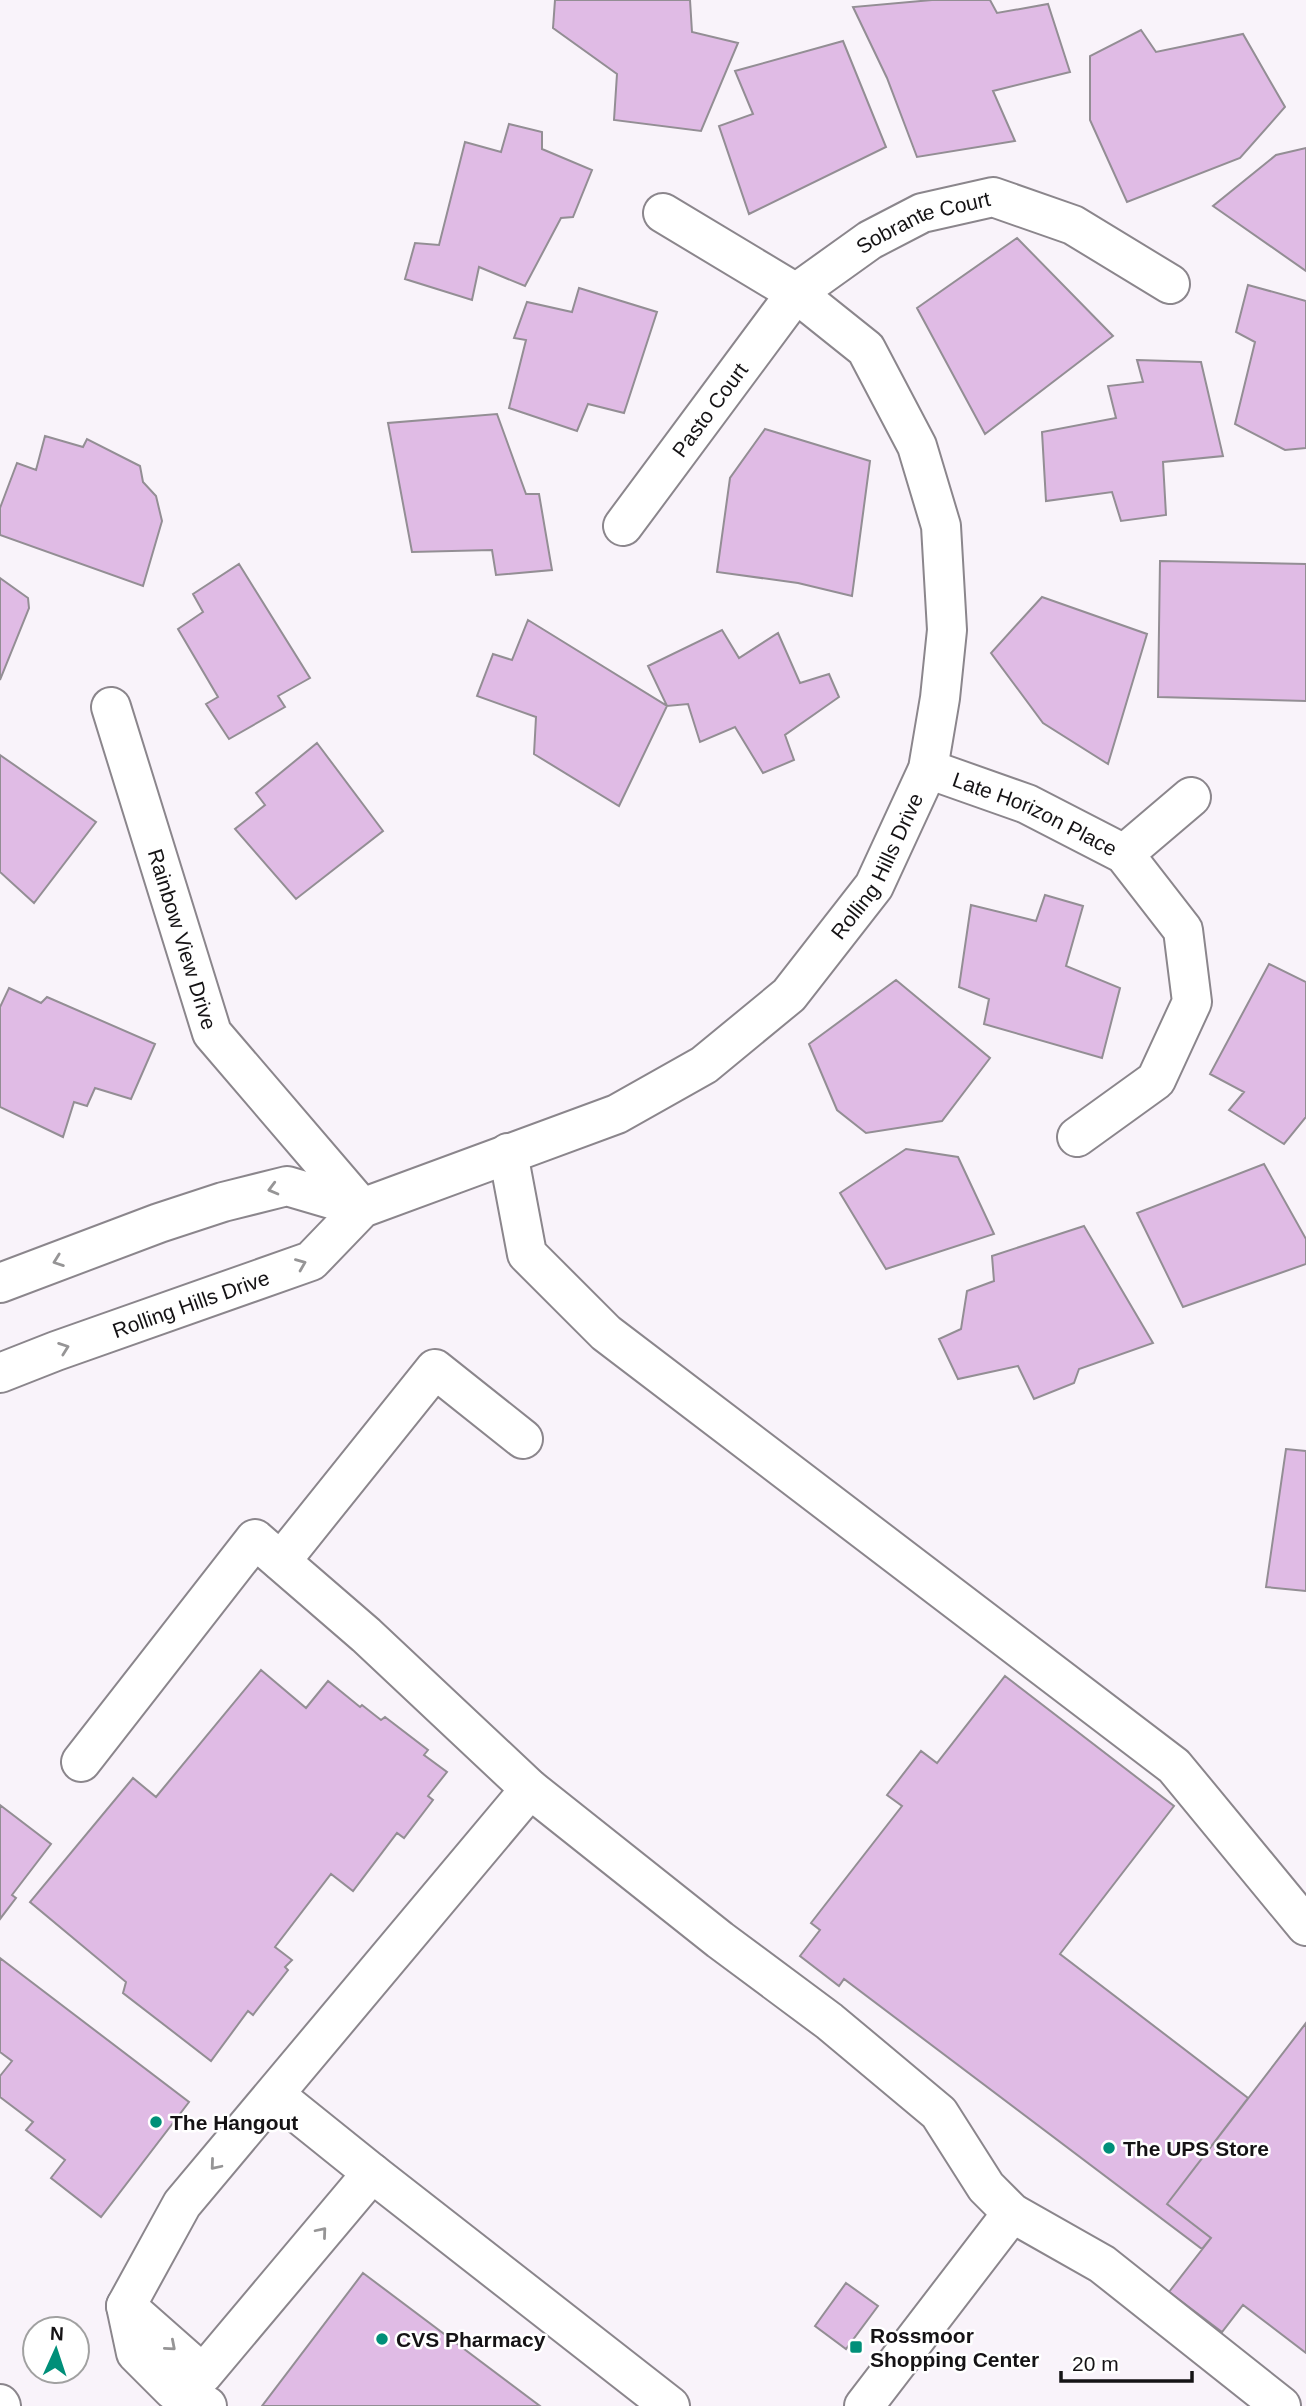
<svg xmlns="http://www.w3.org/2000/svg" width="1306" height="2406" font-family="Arial,sans-serif">
<style>
.building{fill:#e0bbe5;stroke:#938e94;stroke-width:2}
.lines{fill:none;stroke-linecap:round;stroke-linejoin:round}
.minor-casing{stroke:#8b868c;stroke-width:42}
.minor{stroke:#fff;stroke-width:38}
.oneway{stroke:#969596}
.poi-dot{fill:#008f79;stroke:#fff;stroke-width:2.5}
.labels{text-anchor:middle;dominant-baseline:central;stroke-width:5;stroke-linejoin:round;paint-order:stroke}
.street-label{font-size:21px;fill:#151315;stroke:#fff}
.poi-label{font-size:21px;font-weight:bold;fill:#151315;stroke:#fff;text-anchor:start}
</style>
<rect width="100%" height="100%" fill="#f9f3fa"/>
<path class="building" d="M555 0H690L692 32 738 43 701 131 614 120 617 74 553 28Z
M932 0H990L997 13 1048 4 1070 72 993 91 1015 141 917 157 887 78 853 7Z
M1141 30 1156 52 1243 34 1285 107 1240 158 1127 202 1090 120V56Z
M843 41 886 147 749 214 719 126 753 114 735 71Z
M509 124 542 132V149L592 170 573 217 561 218 525 286 479 267 472 300 405 279 415 243 439 245 465 142 501 152Z
M1306 148V271L1213 206 1276 155Z
M1017 238 1113 336 985 434 917 308Z
M1248 285 1306 301V448L1285 450 1235 424 1255 342 1236 332Z
M579 288 657 312 624 413 588 404 577 431 509 408 526 340 514 338 527 302 572 312Z
M1137 360 1201 362 1223 456 1163 462 1166 515 1121 521 1112 492 1046 501 1042 432 1116 418 1108 386 1143 382Z
M497 414 526 494H539L552 570 496 575 492 550 412 552 388 423Z
M765 429 870 461 852 596 798 583 717 572 730 478Z
M45 436 83 447 87 439 140 466 143 482 156 496 162 521 143 586 0 535V508L17 463 36 470Z
M1160 561 1306 564V701L1158 697Z
M239 564 310 678 278 696 285 707 229 739 206 704 218 697 178 629 203 612 193 594Z
M0 578 28 598 29 608 0 680Z
M1042 597 1147 634 1108 764 1043 723 991 653Z
M528 620 667 706 619 806 534 754 536 717 477 696 493 654 512 660Z
M722 630 739 658 778 633 800 683 829 674 839 697 785 735 794 760 763 773 735 727 700 742 688 704 667 706 648 666Z
M317 743 383 831 296 899 235 829 265 805 256 793Z
M0 755 96 822 34 903 0 872Z
M1045 895 1083 906 1066 966 1120 988 1102 1058 984 1024 989 999 959 987 971 905 1036 921Z
M1269 964 1306 982V1117L1284 1144 1229 1110 1244 1092 1210 1074Z
M896 980 990 1058 942 1121 866 1133 837 1110 809 1044Z
M9 988 41 1003 47 997 155 1044 131 1099 95 1088 87 1106 74 1102 63 1137 0 1107V1007Z
M906 1149 958 1157 994 1234 886 1269 840 1193Z
M1264 1164 1306 1239V1264L1183 1307 1137 1213Z
M1084 1226 1153 1343 1079 1369 1074 1383 1034 1399 1018 1366 958 1379 939 1339 961 1329 967 1291 994 1281 992 1256Z
M1286 1449 1306 1451V1591L1266 1587Z
M261 1670 306 1708 328 1681 360 1707 362 1705 381 1720 385 1717 428 1750 424 1755 447 1772 428 1796 433 1800 404 1838 397 1833 353 1891 331 1874 275 1947 292 1960 285 1967 288 1970 253 2015 248 2011 211 2061 123 1993 126 1982 30 1902 133 1778 156 1797Z
M1005 1676 1174 1806 1060 1954 1248 2098 1167 2204 1211 2238 1202 2249 844 1979 839 1986 800 1956 820 1930 811 1923 902 1806 887 1795 921 1751 937 1763Z
M0 1805 51 1844 12 1895 16 1898 0 1919Z
M0 1958 189 2102 101 2217 51 2178 65 2160 26 2130 33 2122 0 2097V2076L12 2061 0 2052Z
M1306 2023V2353L1243 2305 1222 2332 1169 2292 1211 2238 1167 2204Z
M363 2273 540 2406H262Z
M846 2283 878 2306 846 2349 815 2326Z"/>
<g class="lines">
<g class="minor-casing">
<g id="minor">
<path id="s1" d="M623 526 796 293 870 240 922 213 993 197 1073 225 1170 284"/>
<path id="s2" d="M111 707 212 1033 362 1208"/>
<path id="s3" d="M928 769 1027 804 1124 854 1183 930 1192 1002 1156 1080 1077 1137"/>
<path d="M1124 854 1191 797"/>
<path d="M508 1153 527 1254 606 1333 1174 1766 1306 1926"/>
<path d="M0 1283 159 1223 223 1202 287 1186 362 1208"/>
<path id="s4" d="M0 1373 56 1351 311 1261 362 1208 617 1114 704 1065 789 995 874 886 928 769 940 698 947 630 941 526 917 446 866 349 796 293 663 213"/>
<path d="M281 1561 435 1369 523 1439"/>
<path d="M81 1762 255 1539 366 1635 530 1789 720 1940 829 2021 939 2113 986 2187 1012 2213 1102 2264 1281 2406"/>
<path d="M275 2095 372 2173 670 2406"/>
<path d="M372 2173 203 2374 126 2306 182 2204 530 1789"/>
<path d="M126 2306 136 2353 173 2390 207 2406"/>
<path d="M0 2404 1 2406"/>
<path d="M864 2406 1012 2213"/>
</g>
</g>
<use href="#minor" class="minor"/>
</g>
<defs><path id="oneway-chevron" d="M-2-3.5L2.5 0L-2 3.5" fill="none" stroke-width="1.6" stroke-linecap="round" stroke-linejoin="round" transform="scale(1.75)"/></defs>
<g class="oneway">
<use href="#oneway-chevron" transform="translate(273 1189) rotate(165)"/>
<use href="#oneway-chevron" transform="translate(58 1261) rotate(160)"/>
<use href="#oneway-chevron" transform="translate(301 1264) rotate(-22)"/>
<use href="#oneway-chevron" transform="translate(64 1348) rotate(-20)"/>
<use href="#oneway-chevron" transform="translate(215 2165) rotate(130)"/>
<use href="#oneway-chevron" transform="translate(322 2232) rotate(-50)"/>
<use href="#oneway-chevron" transform="translate(171 2346) rotate(41)"/>
</g>
<g class="poi-dot">
<circle cx="156" cy="2122" r="7"/>
<circle cx="1109" cy="2148" r="7"/>
<circle cx="382" cy="2339" r="7"/>
<rect x="849" y="2340" width="14" height="14" rx="3.5"/>
</g>
<g class="labels">
<g class="street-label">
<text stroke="none"><textPath href="#s1" startOffset="438">Sobrante Court</textPath></text>
<text stroke="none"><textPath href="#s1" startOffset="145">Pasto Court</textPath></text>
<text stroke="none"><textPath href="#s3" startOffset="116">Late Horizon Place</textPath></text>
<text stroke="none"><textPath href="#s4" startOffset="1043">Rolling Hills Drive</textPath></text>
<text stroke="none"><textPath href="#s2" startOffset="243">Rainbow View Drive</textPath></text>
<text stroke="none"><textPath href="#s4" startOffset="203">Rolling Hills Drive</textPath></text>
</g>
<g class="poi-label">
<text x="170" y="2122">The Hangout</text>
<text x="1123" y="2148">The UPS Store</text>
<text x="870" y="2335">Rossmoor<tspan x="870" dy="24">Shopping Center</tspan></text>
<text x="396" y="2339">CVS Pharmacy</text>
</g>
</g>
<g transform="translate(56 2350) rotate(3)"><circle r="33" fill="#ffffff" stroke="#a1a1a1" stroke-width="2"/>
<path d="M0-5L12 26L0 18L-12 26Z" fill="#008f79"/>
<text y="-10" font-size="19" font-weight="bold" text-anchor="middle" fill="#151315">N</text>
</g>
<path d="M1061 2371v10h131v-10" fill="none" stroke="#151315" stroke-width="3.5"/>
<text x="1072" y="2371" font-size="21" fill="#151315" stroke="#ffffff" stroke-width="5" paint-order="stroke">20 m</text>
</svg>
